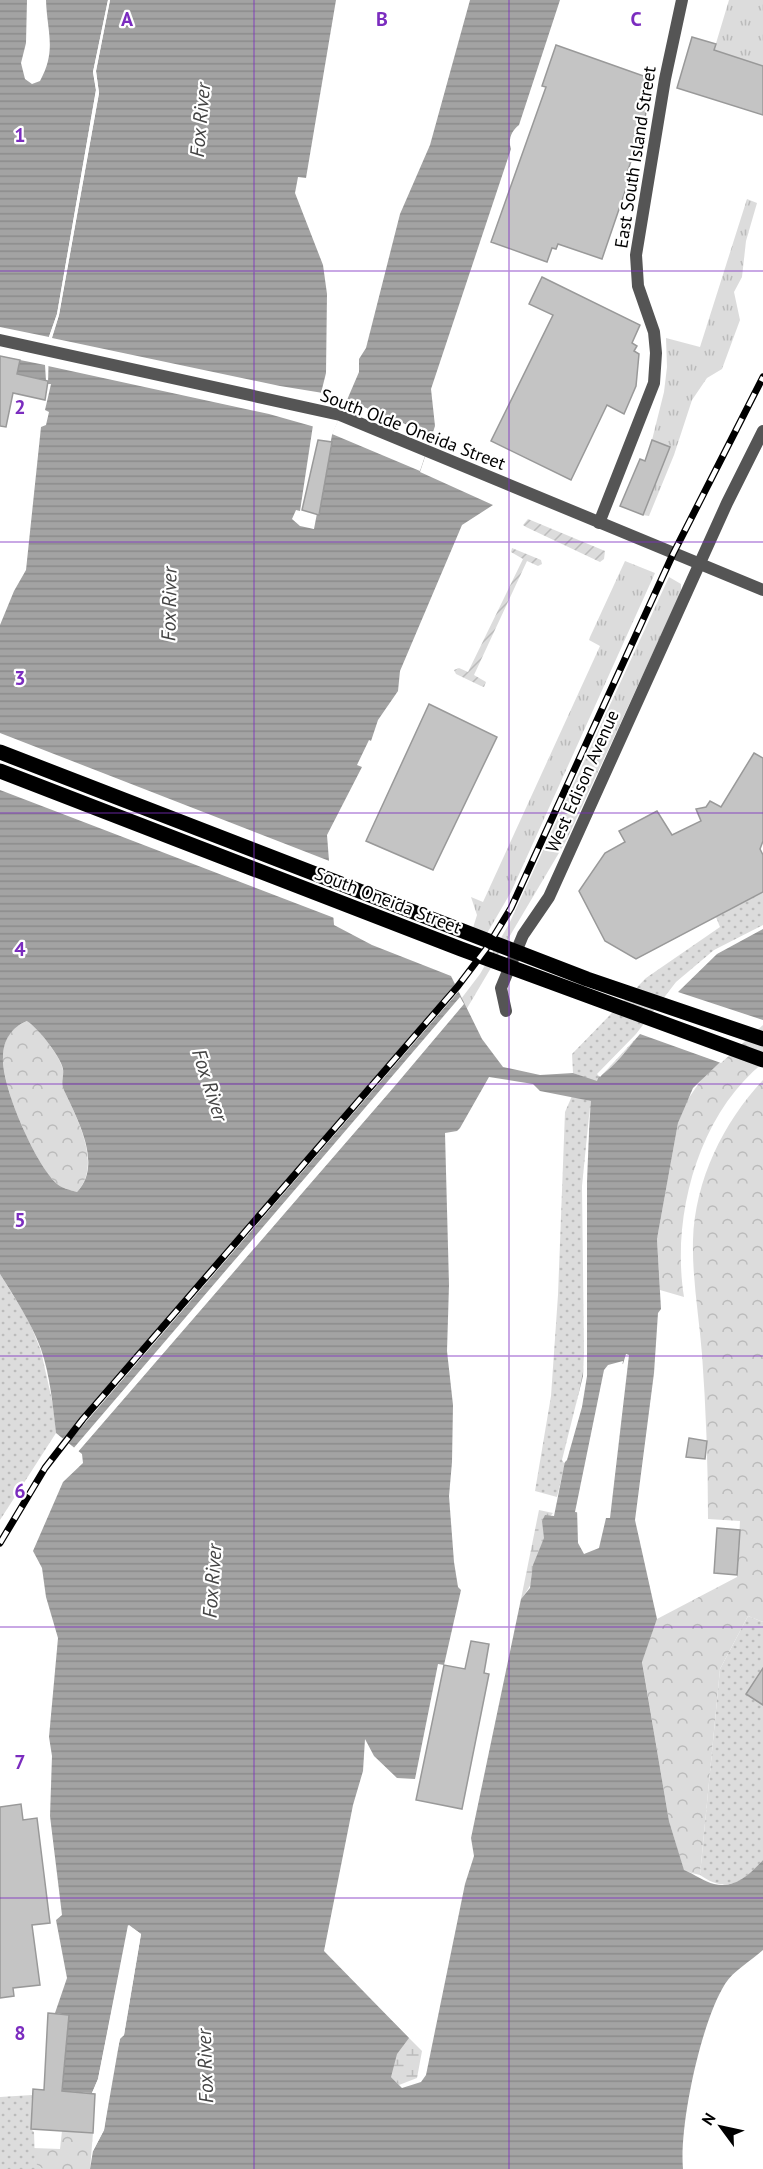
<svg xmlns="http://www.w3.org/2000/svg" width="763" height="2169" font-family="'PT Sans',sans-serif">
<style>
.grass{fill:url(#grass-tufts)}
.forest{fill:url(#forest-crowns)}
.wetland{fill:url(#wetland-marsh)}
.park{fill:url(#park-dots)}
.garden{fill:url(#garden-furrows)}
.water{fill:url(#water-rules);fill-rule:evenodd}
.pier{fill:#fff}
.building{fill:#c4c4c4;stroke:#999;stroke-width:1.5}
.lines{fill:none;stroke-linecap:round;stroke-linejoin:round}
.minor{stroke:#555;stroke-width:12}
.tertiary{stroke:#555;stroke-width:12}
.primary{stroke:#000;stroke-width:15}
.rail-casing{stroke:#000;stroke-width:7}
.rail{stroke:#fff;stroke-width:4.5;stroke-dasharray:14;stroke-linecap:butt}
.grid{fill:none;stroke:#7b2cbf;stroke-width:1.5;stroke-opacity:0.55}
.labels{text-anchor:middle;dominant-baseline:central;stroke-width:4.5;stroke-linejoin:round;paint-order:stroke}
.street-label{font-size:18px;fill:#000;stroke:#fff}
.water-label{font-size:20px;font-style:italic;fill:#444;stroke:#fff}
.grid-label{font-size:20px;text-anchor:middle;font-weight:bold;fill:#7b2cbf;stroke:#fff;stroke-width:4.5;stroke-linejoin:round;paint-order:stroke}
</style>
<defs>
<pattern id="grass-tufts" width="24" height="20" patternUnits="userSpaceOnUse" patternTransform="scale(1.5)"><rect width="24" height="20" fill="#dcdcdc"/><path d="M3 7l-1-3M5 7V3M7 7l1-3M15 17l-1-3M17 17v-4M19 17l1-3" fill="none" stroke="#bbb"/></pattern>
<pattern id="forest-crowns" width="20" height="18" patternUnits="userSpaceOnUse" patternTransform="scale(1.5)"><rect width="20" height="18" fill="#dcdcdc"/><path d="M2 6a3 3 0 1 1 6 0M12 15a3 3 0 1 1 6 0" fill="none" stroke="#bbb"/></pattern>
<pattern id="wetland-marsh" width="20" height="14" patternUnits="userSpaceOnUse" patternTransform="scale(1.5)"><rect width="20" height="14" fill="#dcdcdc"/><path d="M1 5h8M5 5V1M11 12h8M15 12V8" fill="none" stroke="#bbb"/></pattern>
<pattern id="park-dots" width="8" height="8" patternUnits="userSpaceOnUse" patternTransform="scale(1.5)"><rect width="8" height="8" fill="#dcdcdc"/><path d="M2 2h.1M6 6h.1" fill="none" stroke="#bbb" stroke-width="1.8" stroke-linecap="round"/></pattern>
<pattern id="garden-furrows" width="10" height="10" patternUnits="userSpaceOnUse" patternTransform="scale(1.5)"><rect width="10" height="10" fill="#dcdcdc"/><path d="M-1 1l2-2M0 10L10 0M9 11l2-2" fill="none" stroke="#bbb"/></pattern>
<pattern id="water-rules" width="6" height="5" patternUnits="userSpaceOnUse" patternTransform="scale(1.5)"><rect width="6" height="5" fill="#a3a3a3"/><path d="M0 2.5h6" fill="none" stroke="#8b8b8b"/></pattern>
</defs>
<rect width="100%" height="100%" fill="#fff"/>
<path class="grass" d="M729 0H763V66L714 50Z
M747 199 757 203 746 241 742 277 734 292 740 320 722 369 707 378 692 400 674 455 649 516 643 515 670 447 652 440 664 392 667 367 666 338 700 347Z
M625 561 655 573 511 892 482 942 472 931 477 915 471 897 483 902 600 646 589 640 590 637Z
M669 577 681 584V592L566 841 466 1010 461 999 480 974 509 924Z"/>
<path class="forest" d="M28 1021C38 1028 61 1057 63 1070 64 1076 61 1082 63 1088 76 1117 103 1164 77 1192 70 1190 61 1188 56 1183 35 1163 1 1086 3 1056 3 1040 12 1026 28 1021Z
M763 1021V1063C698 1115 671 1217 684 1297L660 1290 657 1239 678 1123 686 1102 706 1073Z
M763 1080V1622L748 1616 720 1669 700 1875 684 1871 669 1821 642 1661 657 1619 737 1577 740 1521 708 1519C708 1464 706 1409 702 1354 699 1316 692 1278 693 1240 695 1180 723 1123 763 1080Z
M62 2131 93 2133 90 2169H43L35 2164 33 2148 60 2149Z"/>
<path class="wetland" d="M539 1510 553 1513 545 1522C550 1544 535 1583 521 1599Z
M392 2021 422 2051 417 2078 399 2085 391 2077Z"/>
<path class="park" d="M763 892V928L597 1082 573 1073 572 1054 646 978 720 927 716 917Z
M572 1096 591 1101 586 1377 557 1497 535 1491 551 1396 558 1295 565 1112Z
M0 1274 29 1321 41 1351 53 1405 56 1433 0 1520Z
M748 1616 763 1622V1860C743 1882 727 1894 700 1875L720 1669Z
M32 2095 31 2129 34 2132 35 2163 43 2169H0V2097Z"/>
<path class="garden" d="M528 519 605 551 604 559 600 562 526 527 523 525Z
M512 548 541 560 542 564 538 566 527 561 474 675 486 682 484 687 481 686 456 674 454 670 459 668 468 672 523 559 511 552Z"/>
<path class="water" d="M0 0H27L26 43 21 63 25 79 32 84 40 81C57 50 47 32 46 0H108L93 72 96 90 57 314 46 345V381L17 374 20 360 0 356Z
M110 0H336L306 178 298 177 295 193 323 265 327 294 326 373 313 425 300 511 296 510 292 519 300 526 314 529 332 435 359 372V359L366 348 400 214 430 145 470 0H560L519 125C511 131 508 140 511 149L431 389 435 426 420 472 493 505 462 525 400 671 398 691 378 720 371 741 369 740 357 765 362 767 327 835 334 925 372 945 451 976 482 1039 503 1067 540 1075 573 1073 597 1081 599 1076C620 1067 657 1008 674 988 698 961 732 944 763 928V1021L693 1088 678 1123 657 1239 661 1309 658 1313 654 1373 635 1520 657 1619 642 1662 669 1821 684 1870C694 1874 705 1882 714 1884 735 1889 750 1874 763 1860V1950C752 1960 733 1971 725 1984 701 2022 679 2125 683 2169H90L93 2151 104 2130 120 2038 124 2035 141 1934 129 1925 98 2079 92 2093 62 2091 69 2015 55 2013 67 1978 56 1920 62 1915 50 1816 52 1756 49 1737 58 1638 46 1597 42 1568 33 1551 63 1482 83 1463 82 1454 56 1433C53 1406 50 1375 41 1349 31 1322 15 1298 0 1274V625L14 591 26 570 41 427 46 425 49 412 45 410 51 384H48L49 346 59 315 99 93 96 71ZM27 1021C38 1028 61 1057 63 1069 64 1076 61 1082 63 1088 76 1117 104 1164 77 1192 70 1190 61 1188 56 1183 35 1163 1 1086 3 1057 3 1040 12 1027 27 1021ZM489 1077 533 1084 540 1091 591 1101 585 1186 587 1352 554 1516 545 1515 542 1521 544 1538 533 1565 530 1588 521 1599 471 1838 474 1856 465 1884 426 2075 421 2082 402 2088 391 2077 397 2054 409 2038 324 1951 353 1805 363 1771 365 1739 374 1756 397 1778 415 1779 438 1664 444 1665 461 1590 458 1587 454 1562 449 1496 452 1462 453 1405 447 1351 449 1285 445 1133 457 1131 460 1128ZM626 1354 629 1355 610 1518H606L599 1548 584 1554 578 1543 577 1508 606 1370 611 1365 623 1364Z"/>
<path class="pier" d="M108 0H110L96 71 99 93 59 315 52 338 280 386 323 393 315 427 269 414 48 366V381H46L45 365 0 356V327L49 337 57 314 96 90 93 72Z
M347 400 432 435 420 471 332 434Z
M0 733 332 862 337 919 0 790Z
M763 925V929L717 954 678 992 763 1020V1025L721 1063 640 1034 600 1077 597 1074 636 1034 676 982 714 950Z
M456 983 459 991 66 1445 61 1441Z
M460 997 464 1004 394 1087 77 1453 72 1450Z
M590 1106 587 1182V1376L582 1407 567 1460 564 1463 562 1460 583 1376 584 1352 582 1186Z
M623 1361 622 1367H613L609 1371 605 1382 581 1513 575 1512 604 1370 608 1365Z
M128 1925 141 1934 124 2035 120 2039 112 2072 104 2130 93 2151V2143L101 2130 109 2072 117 2038 121 2034 138 1935 130 1930 101 2080 95 2095 92 2093 98 2079Z"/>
<path class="building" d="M692 37 716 44 714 50 763 66V115L677 88Z
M556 45 652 79 644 123 626 176 630 177 602 259 558 244 556 249 552 248 547 262 491 242 546 87 542 86Z
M542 277 640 325 632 343 637 346 634 351 639 354 636 386 624 414 607 405 571 480 491 441 553 315 529 304Z
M0 356 20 360 17 374 48 381 45 400 13 393 6 427 0 426Z
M318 440 332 442 319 515 302 510Z
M652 440 670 447 643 515 620 506 640 459 645 461Z
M429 704 497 737 433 870 366 841Z
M754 753 763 758V841L760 849 763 855V892L636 959 605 941 579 891 605 853 625 842 619 831 657 811 672 835 701 821 696 809 706 807 710 801 721 807Z
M689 1438 707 1441 705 1459 686 1457Z
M717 1528 740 1530 737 1575 714 1573Z
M471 1641 489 1644 484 1673 489 1674 462 1809 416 1800 444 1665 465 1669Z
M763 1668V1705L746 1694Z
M21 1804 23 1820 37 1818 50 1923 32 1925 40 1985 13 1988 14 1996 0 1998V1807Z
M48 2013 69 2015 62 2091 95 2094 93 2133 31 2129 33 2089 44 2090Z"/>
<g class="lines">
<path class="minor" d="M599 523 654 383 656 353 654 332 638 286 636 255 665 79 682 0
M506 1011 501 988 523 935 549 897 727 503 763 431"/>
<path class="tertiary" d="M0 340 340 415 763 590"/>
<path class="primary" d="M0 752 587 979 763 1039
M0 771 461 949 763 1060"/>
<g class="rail-casing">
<path id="rail" d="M0 1543 45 1468 83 1419 458 986 486 949 511 908 673 554 763 377"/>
</g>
<use href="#rail" class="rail"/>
</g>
<path class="grid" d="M254 0V2169M509 0V2169M0 271H763M0 542H763M0 813H763M0 1084H763M0 1356H763M0 1627H763M0 1898H763"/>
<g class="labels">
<g class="street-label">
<text transform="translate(635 157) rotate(-81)">East South Island Street</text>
<text transform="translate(413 429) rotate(21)">South Olde Oneida Street</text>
<text transform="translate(582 781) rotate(-66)">West Edison Avenue</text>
<text transform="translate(388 900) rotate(21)">South Oneida Street</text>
</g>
<g class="water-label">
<text transform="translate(200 120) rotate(-85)">Fox River</text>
<text transform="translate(169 604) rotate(-89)">Fox River</text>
<text transform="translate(210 1085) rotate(72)">Fox River</text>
<text transform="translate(212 1581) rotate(-86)">Fox River</text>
<text transform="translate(205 2066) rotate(-92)">Fox River</text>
</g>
</g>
<g class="grid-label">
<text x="127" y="26">A</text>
<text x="382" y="26">B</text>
<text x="636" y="26">C</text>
<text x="20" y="142">1</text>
<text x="20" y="414">2</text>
<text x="20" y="685">3</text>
<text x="20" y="956">4</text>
<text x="20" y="1227">5</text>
<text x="20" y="1498">6</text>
<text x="20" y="1769">7</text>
<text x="20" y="2040">8</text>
</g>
<g transform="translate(721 2127) rotate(303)" stroke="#ffffff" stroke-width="4.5" paint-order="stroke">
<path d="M0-4.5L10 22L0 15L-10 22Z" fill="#000000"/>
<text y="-9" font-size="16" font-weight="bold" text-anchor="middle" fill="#000000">N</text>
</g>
</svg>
